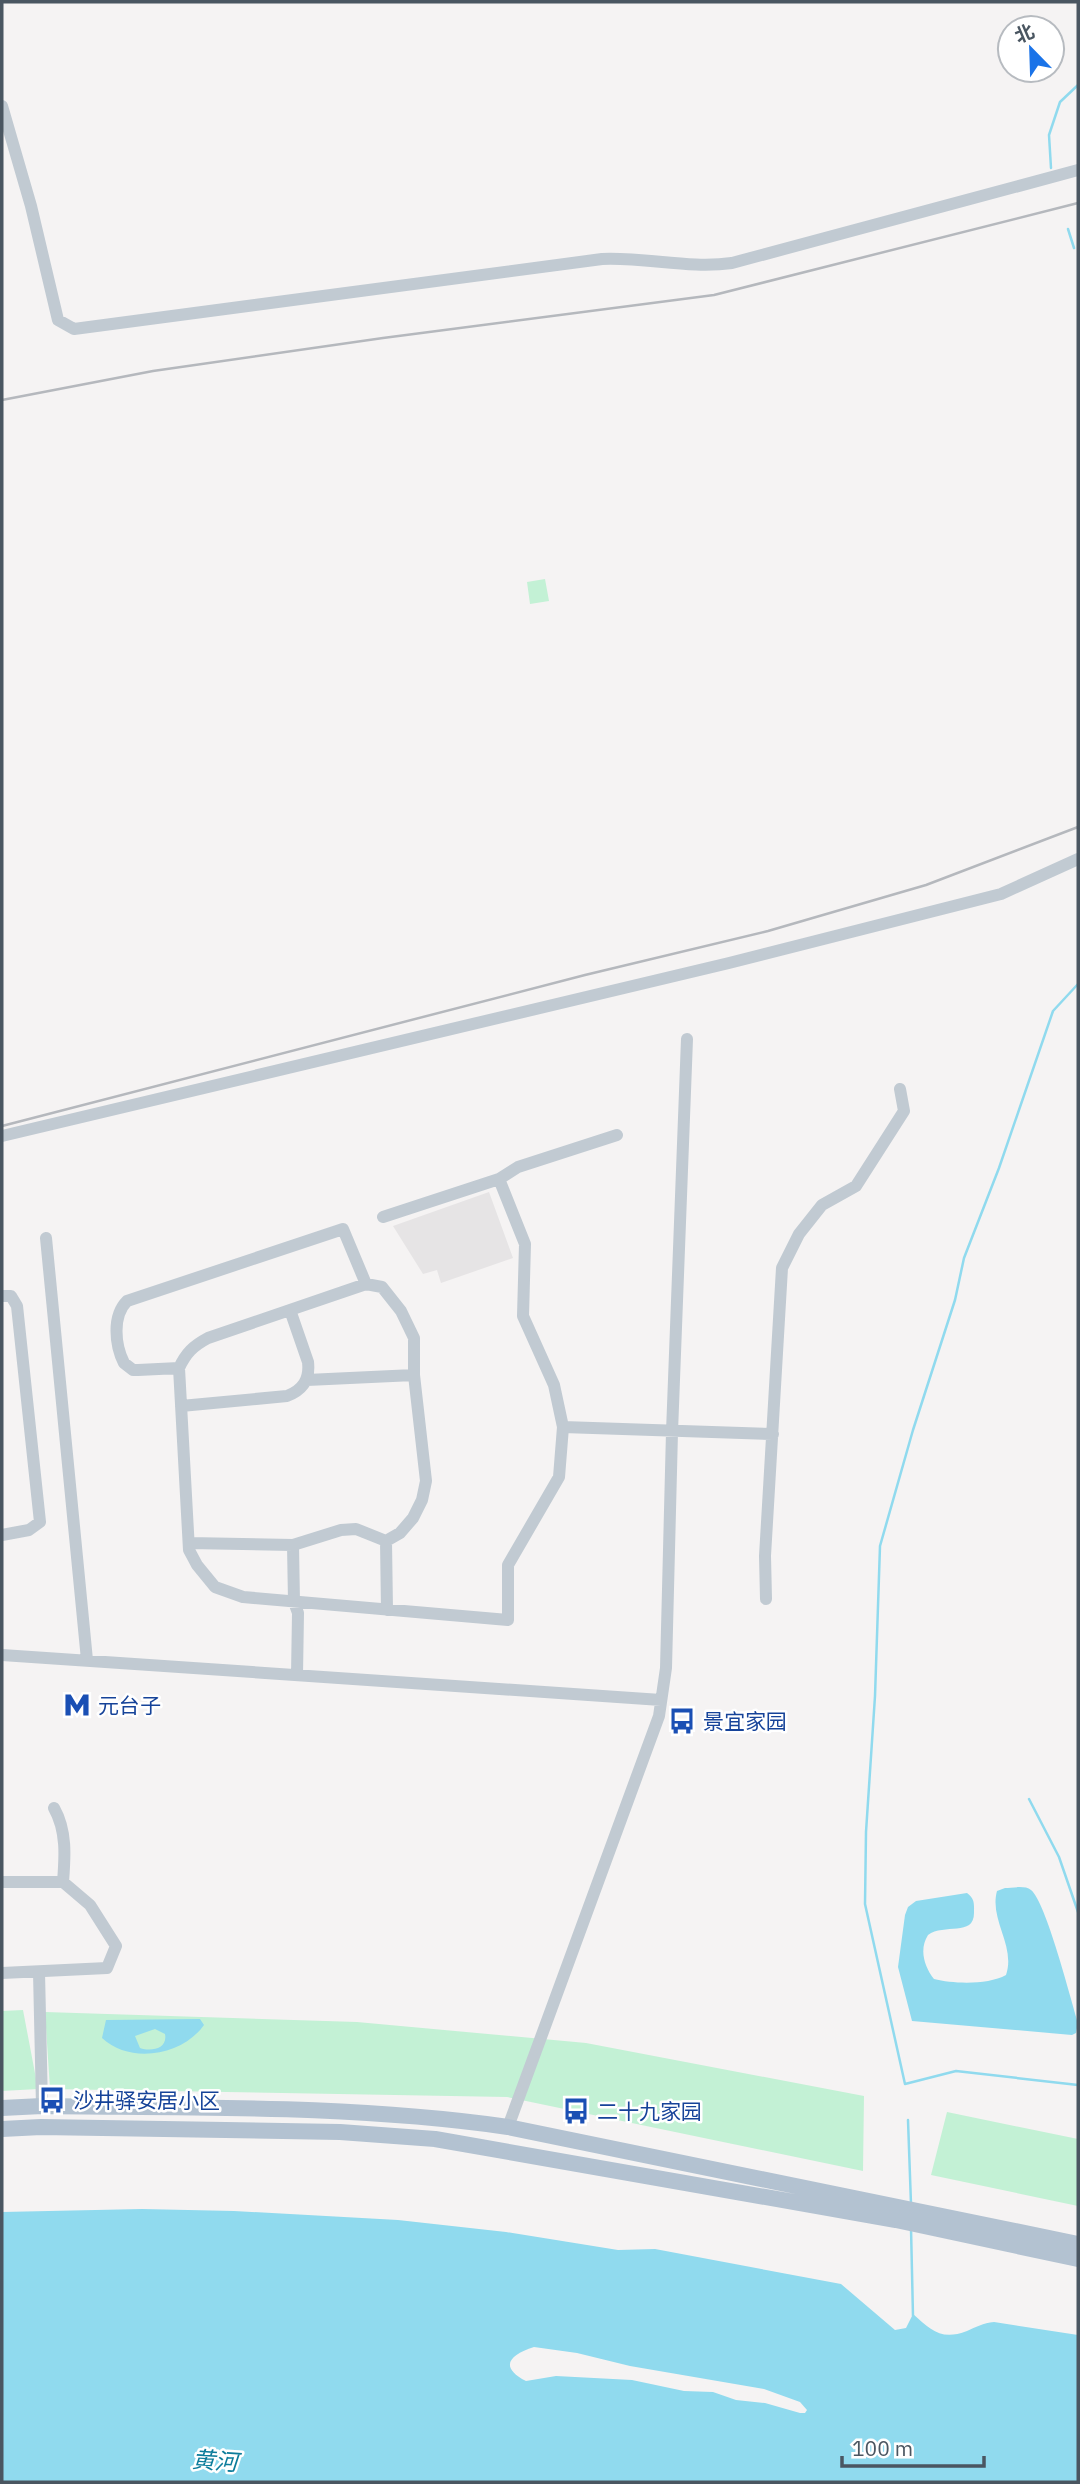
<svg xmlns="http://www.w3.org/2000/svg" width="1080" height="2484" font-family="'IBM Plex Sans','Noto Sans SC',sans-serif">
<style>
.education{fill:#e6e4e5}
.green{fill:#c3f1d5}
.water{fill:#90daee;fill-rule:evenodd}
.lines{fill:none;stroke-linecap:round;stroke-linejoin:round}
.stream{stroke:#90daee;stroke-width:2.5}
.minor{stroke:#c1cad2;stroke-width:12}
.major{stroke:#b3c2d1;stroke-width:16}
.rail{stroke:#b5b8bd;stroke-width:2.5}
.labels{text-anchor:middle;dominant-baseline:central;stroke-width:5;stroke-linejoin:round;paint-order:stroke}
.transit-label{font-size:21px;fill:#164399;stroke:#fff;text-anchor:start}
.water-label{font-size:23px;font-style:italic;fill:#0c7c9b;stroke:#fff}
</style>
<rect width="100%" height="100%" fill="#f5f3f3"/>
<path class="education" d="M489 1192 513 1258 441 1283 437 1270 423 1274 393 1226Z"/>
<path class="green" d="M545 579 549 601 530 604 527 582Z
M23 2010 38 2089 2 2091V2011Z
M45 2012 357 2022 586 2043 864 2096 863 2171 507 2097 50 2089Z
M947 2112 1078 2139V2206L931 2175Z"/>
<path class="water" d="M1005 1888C1012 1888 1025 1885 1031 1890 1046 1902 1071 2000 1078 2023L1076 2033 1072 2035 912 2021 898 1967 905 1915 908 1907 916 1901 967 1893C975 1899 974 1904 974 1913 974 1937 944 1923 928 1935 919 1949 924 1966 934 1979 954 1984 988 1985 1006 1975 1016 1946 989 1920 997 1891Z
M200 2019 204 2025C183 2055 131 2065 102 2038L106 2020ZM155 2029 165 2034C168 2049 151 2052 140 2048L135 2036Z
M142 2209 234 2211 398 2220 506 2232 618 2250 655 2249 841 2284 895 2330 906 2328 913 2314C931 2330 941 2341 967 2331 976 2327 983 2323 994 2322L1078 2335V2482H2V2212ZM534 2347 577 2353 630 2366 764 2389 800 2402 807 2410 805 2413H800L765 2403 736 2400 713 2392 684 2391 632 2380 556 2376 526 2381C499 2367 509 2355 534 2347Z"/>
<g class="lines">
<path class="stream" d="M1051 168 1049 135 1060 102 1078 85
M1068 229 1074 248
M1078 984 1053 1011 999 1168 964 1258 955 1300 913 1430 880 1546 875 1696 866 1832 865 1904 905 2084 956 2071 1078 2085
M1029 1799 1059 1857 1078 1912
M908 2120 911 2204
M911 2228 913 2316"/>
<path class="minor" d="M2 106 31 206 58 320 74 329 602 259C646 257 689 269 732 263L1078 170
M2 1136 729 963 1001 894 1078 859
M383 1217 499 1179 518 1167 617 1135
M46 1238 87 1660
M2 1296H11L17 1306 40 1522 29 1530 2 1535
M179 1368 138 1370H133L124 1363C115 1345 112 1316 127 1301L343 1229 366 1284
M307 1380 414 1375
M181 1406 287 1396C303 1390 310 1379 308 1362L290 1310
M563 1427 773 1434
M386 1541 400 1533 413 1518 422 1500 426 1481 414 1375V1338L401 1311 382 1287 366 1284 208 1338C193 1346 186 1353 179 1368L189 1550 197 1565 215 1587 243 1597 508 1620V1565L559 1477 563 1427 554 1385 523 1316 525 1244 499 1179
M386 1541 387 1610
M189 1543 293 1545 341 1530 356 1529 386 1541
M293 1545 294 1602 298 1613 297 1675
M766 1599 765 1556 782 1268 799 1234 822 1205 856 1186 904 1111 900 1089
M2 1655 661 1700
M54 1808C67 1831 65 1857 63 1882
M2 1882H63L90 1905 116 1946 107 1968 2 1973
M39 1972 42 2106
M508 2127 659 1716 666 1668 672 1432 687 1039"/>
<path class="major" d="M2 2108 42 2106C198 2108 354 2105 508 2127L1078 2244
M2 2129 41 2127 340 2132 435 2139 896 2220 1078 2259"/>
<path class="rail" d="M2 400 153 371 383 338 714 295 1078 203
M2 1126 585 975 768 931 926 885 1078 827"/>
</g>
<defs>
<g id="metro-bare" transform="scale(2.1)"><path d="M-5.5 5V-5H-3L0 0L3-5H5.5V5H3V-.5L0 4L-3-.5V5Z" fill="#1a4fb4" stroke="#fff" stroke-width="2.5" paint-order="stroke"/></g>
<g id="bus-bare" transform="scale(2.1)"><path d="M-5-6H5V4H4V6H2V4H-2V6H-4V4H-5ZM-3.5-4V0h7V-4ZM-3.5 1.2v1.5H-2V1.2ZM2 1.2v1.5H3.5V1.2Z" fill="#1a4fb4" stroke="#fff" stroke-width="2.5" paint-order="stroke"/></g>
</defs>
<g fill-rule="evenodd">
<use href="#metro-bare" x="77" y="1705"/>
<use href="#bus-bare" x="682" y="1721"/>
<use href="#bus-bare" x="52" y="2100"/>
<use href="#bus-bare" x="576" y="2111"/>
</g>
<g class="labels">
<g class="transit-label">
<text x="98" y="1705">元台子</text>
<text x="703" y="1721">景宜家园</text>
<text x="73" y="2100">沙井驿安居小区</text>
<text x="597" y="2111">二十九家园</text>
</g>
<g class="water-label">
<text transform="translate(215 2460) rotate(4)">黄河</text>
</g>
</g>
<rect width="1080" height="2484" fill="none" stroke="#4a5661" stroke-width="7"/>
<g transform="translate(1031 49) rotate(337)"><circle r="33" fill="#ffffff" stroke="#b7bbc0" stroke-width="2"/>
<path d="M0-5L12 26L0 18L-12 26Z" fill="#1a73e8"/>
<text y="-10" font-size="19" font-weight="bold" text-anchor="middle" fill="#4a5661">北</text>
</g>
<path d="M842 2456v10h142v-10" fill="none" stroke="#4a5661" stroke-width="3.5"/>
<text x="852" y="2456" font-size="21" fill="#4a5661" stroke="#ffffff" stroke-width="5" paint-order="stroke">100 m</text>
</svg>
